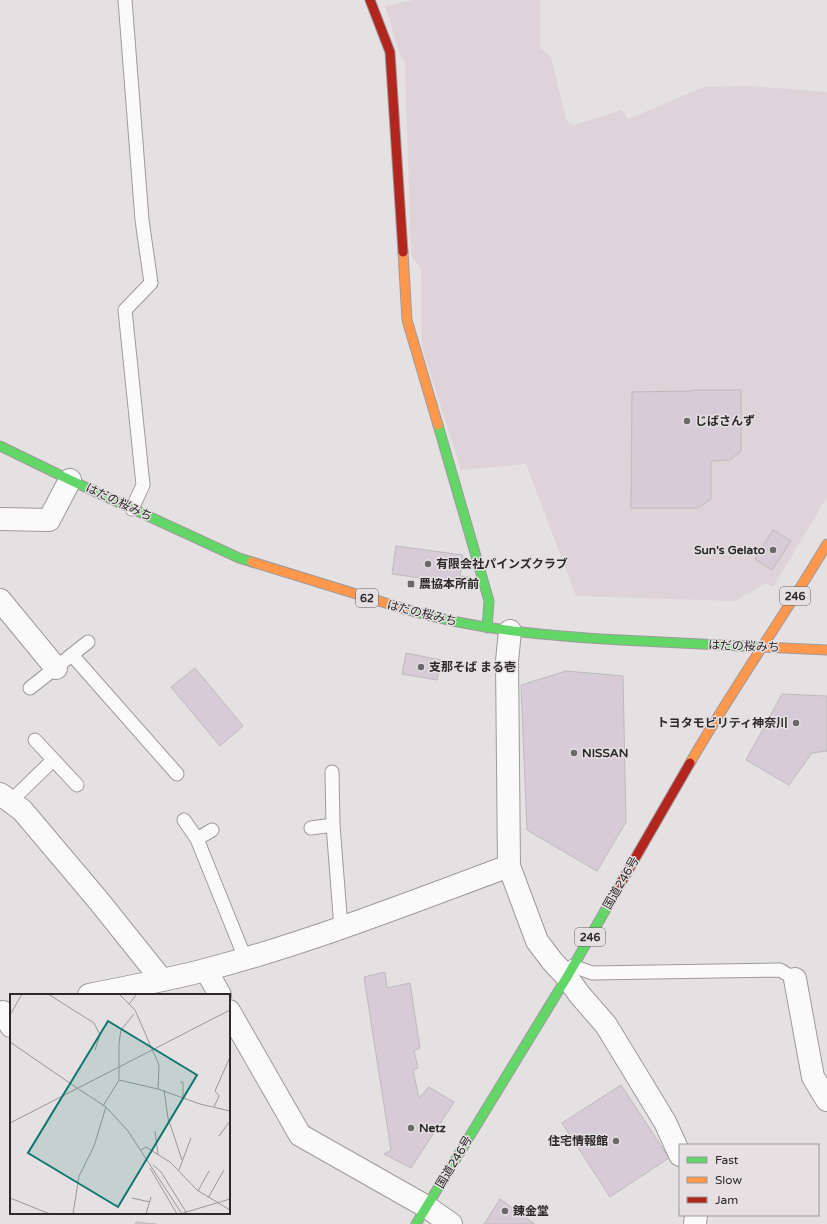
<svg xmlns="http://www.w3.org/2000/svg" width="827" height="1224" font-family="'Varela Round','Noto Sans JP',sans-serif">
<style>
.built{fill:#ddd3d8}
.building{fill:#d6cbd7;stroke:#bdbbbc}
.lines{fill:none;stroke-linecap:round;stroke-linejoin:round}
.lane-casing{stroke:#9d9a9c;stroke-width:15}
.street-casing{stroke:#9d9a9c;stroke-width:24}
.fast-casing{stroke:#9d9a9c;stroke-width:11}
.slow-casing{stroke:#9d9a9c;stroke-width:11}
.jam-casing{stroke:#9d9a9c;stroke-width:11}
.lane{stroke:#fbfafb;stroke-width:13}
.street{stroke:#fbfafb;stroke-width:22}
.fast{stroke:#63d668;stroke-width:9}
.slow{stroke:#ff974d;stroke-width:9}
.jam{stroke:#b3261e;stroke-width:9}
.poi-dot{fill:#6c696b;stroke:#e6e0e3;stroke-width:1.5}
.labels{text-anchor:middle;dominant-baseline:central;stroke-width:3;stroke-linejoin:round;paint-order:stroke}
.shield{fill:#e6e0e3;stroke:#636062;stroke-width:1}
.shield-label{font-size:11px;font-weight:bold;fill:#2b292a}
.poi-label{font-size:12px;font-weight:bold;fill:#2b292a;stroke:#e6e0e3;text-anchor:start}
.street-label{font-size:12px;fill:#2b292a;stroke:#e6e0e3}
.inset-road{fill:none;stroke:#9b9799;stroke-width:1}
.view{fill:#0f766e;fill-opacity:0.15;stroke:#0f766e;stroke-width:2}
.inset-edge{fill:none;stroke:#2b292a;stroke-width:2}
</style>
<rect width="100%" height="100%" fill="#e5e1e3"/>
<path class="built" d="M414 0H540V48L551 57 566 120 574 125 622 110 628 119 704 87 750 86 827 92V497L773 587 766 583 735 601 576 596 526 464 461 470 422 347 421 269 411 255 405 62 400 55 385 6Z"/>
<path class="building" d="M693 390H741V451L730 460 711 461V499L698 508H631L632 392 690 391Z
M773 530 791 541 772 570 755 559Z
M396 546 463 555 460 576 470 577 469 585 392 574Z
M406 653 441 660 437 680 402 674Z
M195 668 243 726 220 746 171 687Z
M566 671 623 676 626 822 597 871 527 830 521 685Z
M782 694 827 696V751L812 753 789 785 746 760Z
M385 972 387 988 410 983 420 1048 414 1051 418 1068 413 1070 419 1098 429 1087 454 1102 411 1168 384 1154 391 1150 364 977Z
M621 1085 669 1158 610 1197 562 1123Z
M500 1199 535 1224H484Z
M136 1222 156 1224H135Z"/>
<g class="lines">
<g class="lane-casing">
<path id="lane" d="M125 0 142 220 151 283 125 310 143 485 132 509
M72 655 177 774
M30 688 88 642
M35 740 77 785
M332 772 333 825 341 928
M11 801 53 760
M184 820 197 839 245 958
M311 828 333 825
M197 839 212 830
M573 966 592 973 780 970 795 979"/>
</g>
<g class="street-casing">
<path id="street" d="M0 519 49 520 70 480
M0 600 56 668
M510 631 507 661 509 866 537 941 552 961 567 977 579 994 606 1025 665 1122 680 1155
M0 794 22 810 98 900 162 980
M206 970 220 995
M795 979 813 1077 827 1100
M89 995C128 987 167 980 205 970 308 943 409 903 509 866
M229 1011 300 1135 427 1207 451 1224
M3 1012 11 1026
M695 1224 696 1215"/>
</g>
<g class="fast-casing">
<path id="fast" d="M438 425 489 601 487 628
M0 446 70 480 239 558 252 562
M405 609C475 630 549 636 621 640 668 642 714 645 761 647
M416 1224 567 977 618 888"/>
</g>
<g class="slow-casing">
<path id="slow" d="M403 252 407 320 438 425
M252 562 405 609
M761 647 827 650
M690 763C733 688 783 618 827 544"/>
</g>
<g class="jam-casing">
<path id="jam" d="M370 0 390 52 403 252
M618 888 690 763"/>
</g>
<use href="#lane" class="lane"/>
<use href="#street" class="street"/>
<use href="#fast" class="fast"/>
<use href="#slow" class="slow"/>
<use href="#jam" class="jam"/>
</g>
<g class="poi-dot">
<circle cx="687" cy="421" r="4"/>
<circle cx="773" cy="550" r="4"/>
<circle cx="428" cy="564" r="4"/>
<rect x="407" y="580" width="8" height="8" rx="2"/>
<circle cx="421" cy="667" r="4"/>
<circle cx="796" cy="723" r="4"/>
<circle cx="574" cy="753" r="4"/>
<circle cx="411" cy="1128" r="4"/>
<circle cx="616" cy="1141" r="4"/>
<circle cx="505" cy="1211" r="4"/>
</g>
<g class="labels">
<g class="shield">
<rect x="780" y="587" width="30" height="18" rx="3"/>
<rect x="356" y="589" width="22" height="18" rx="3"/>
<rect x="575" y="928" width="30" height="18" rx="3"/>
</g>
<g class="shield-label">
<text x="795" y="596">246</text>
<text x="367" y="598">62</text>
<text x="590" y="937">246</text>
</g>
<g class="poi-label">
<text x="695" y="421">じばさんず</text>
<text x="765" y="550" text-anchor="end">Sun's Gelato</text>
<text x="436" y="564">有限会社パインズクラブ</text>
<text x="419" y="584">農協本所前</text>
<text x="429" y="667">支那そば まる壱</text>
<text x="788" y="723" text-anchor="end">トヨタモビリティ神奈川</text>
<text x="582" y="753">NISSAN</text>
<text x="419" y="1128">Netz</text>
<text x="608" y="1141" text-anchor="end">住宅情報館</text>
<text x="513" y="1211">錬金堂</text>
</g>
<g class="street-label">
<text transform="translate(119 502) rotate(25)">はだの桜みち</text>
<text transform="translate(422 613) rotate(14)">はだの桜みち</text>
<text transform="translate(744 646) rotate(2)">はだの桜みち</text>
<text transform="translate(621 883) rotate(-60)">国道246号</text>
<text transform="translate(454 1162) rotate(-59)">国道246号</text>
</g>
</g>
<g transform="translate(10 994)">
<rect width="220" height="220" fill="#e5e1e3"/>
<path class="inset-road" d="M38 0 84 29 90 41 85 56M109 0 125 16 149 71 148 95M119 10 127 0M0 21 12 0M0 48 67 94M109 86 148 95 190 110 220 117M170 88H173V103M67 94 96 113 118 137 172 220M154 96 158 124 172 166M93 112 109 86V49L111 36 124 20M204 113 209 102 205 97 220 63M0 129 220 16M145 137 148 161M209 142 220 127M131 156 136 153 160 168 187 196 220 216M143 171 151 178 176 218M140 174 167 220M169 176 181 144M188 197 199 177M0 204 40 220M122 204 140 208M198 204 214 176M173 219 220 205M63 220 69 182 84 152 96 113M136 220 141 203"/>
<path class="view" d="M98 27 187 81 108 213 18 159Z"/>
<rect width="220" height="220" class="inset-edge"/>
</g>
<rect x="679" y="1144" width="140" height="72" fill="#e6e0e3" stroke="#9b9799"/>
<rect x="687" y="1157" width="20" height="6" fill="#63d668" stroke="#9b9799"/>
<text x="715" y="1164" font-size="12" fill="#2b292a">Fast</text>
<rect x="687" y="1177" width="20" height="6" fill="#ff974d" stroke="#9b9799"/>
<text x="715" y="1184" font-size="12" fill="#2b292a">Slow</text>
<rect x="687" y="1197" width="20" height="6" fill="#b3261e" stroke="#9b9799"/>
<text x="715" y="1204" font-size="12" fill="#2b292a">Jam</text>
</svg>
